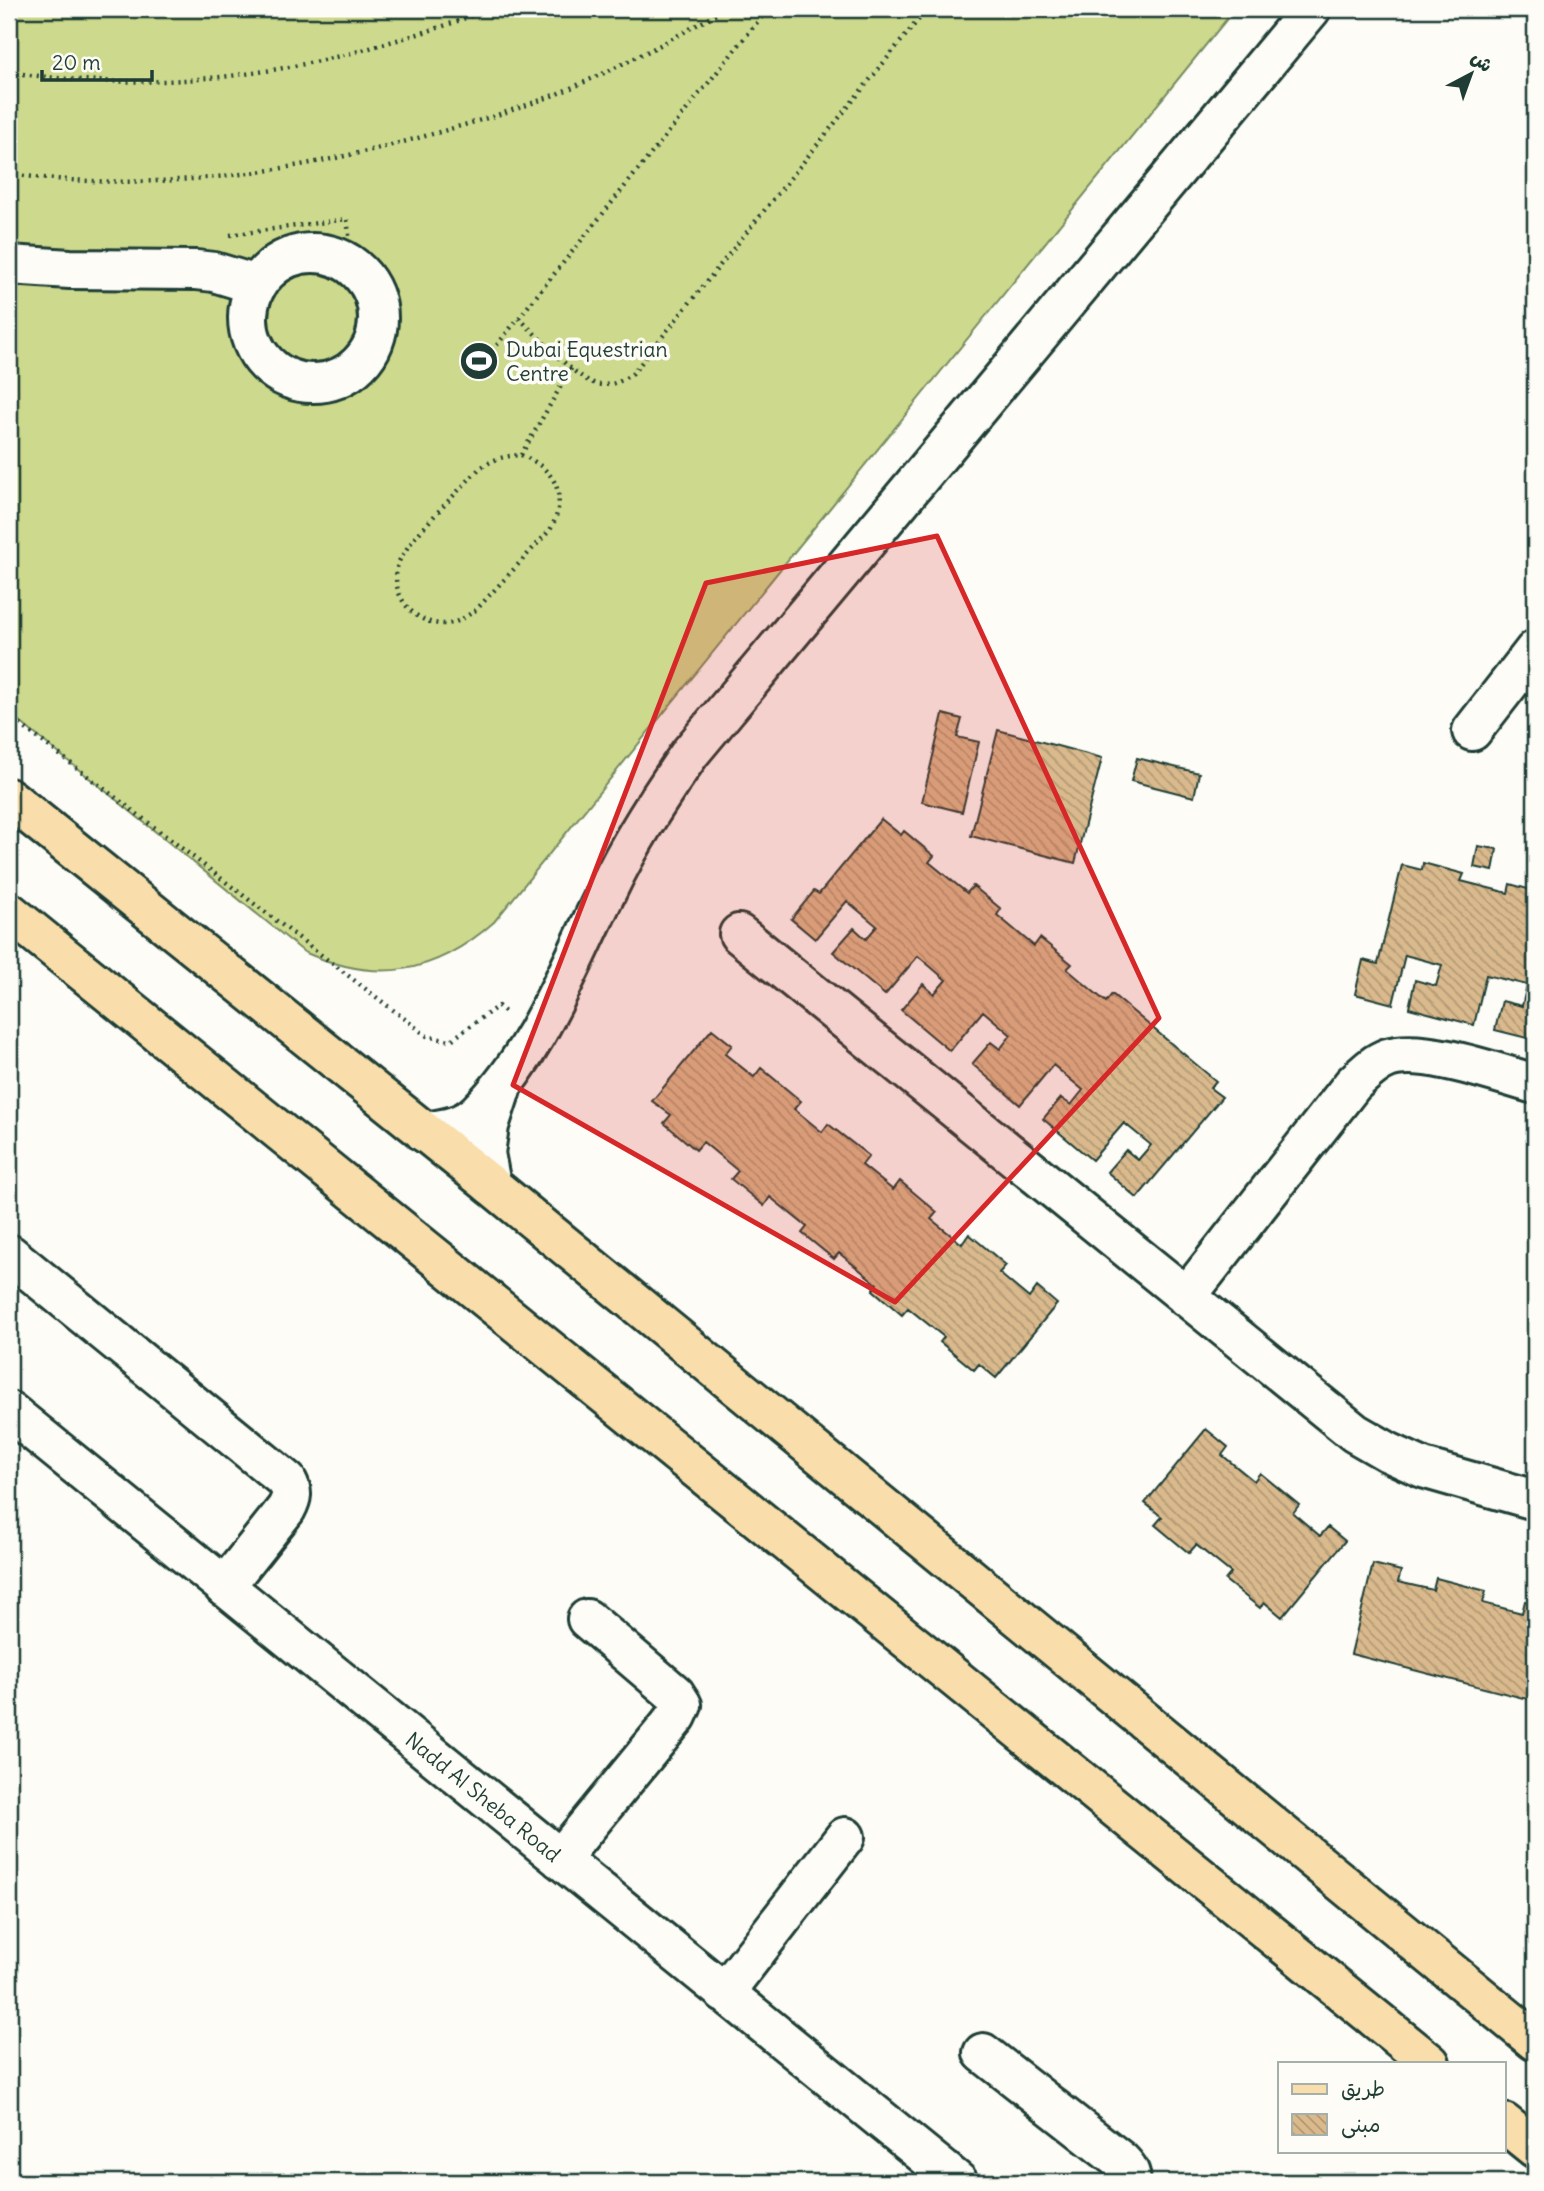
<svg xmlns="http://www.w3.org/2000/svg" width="1544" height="2191" font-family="Delius,'Playpen Sans Arabic',sans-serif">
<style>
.pitch{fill:#cdd98c;stroke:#768b60;stroke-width:2}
.building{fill:url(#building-back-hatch);stroke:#1f3d34;stroke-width:2}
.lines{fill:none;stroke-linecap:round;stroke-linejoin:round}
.minor-casing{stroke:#1f3d34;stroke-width:44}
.major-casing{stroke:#1f3d34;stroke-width:44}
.path{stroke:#1f3d34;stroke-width:4.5;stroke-dasharray:2 5;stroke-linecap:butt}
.minor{stroke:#fdfcf7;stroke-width:38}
.major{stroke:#f9deab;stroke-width:38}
.marked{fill:#d62828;fill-opacity:0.2;stroke:#d62828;stroke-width:5;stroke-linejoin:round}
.labels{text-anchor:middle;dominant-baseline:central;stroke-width:7;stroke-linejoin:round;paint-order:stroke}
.poi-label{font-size:21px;fill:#1f3d34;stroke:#fdfcf7;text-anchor:start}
.street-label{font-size:21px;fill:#1f3d34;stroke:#fdfcf7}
</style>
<defs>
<pattern id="building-back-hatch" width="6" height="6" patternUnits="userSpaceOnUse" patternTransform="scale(1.75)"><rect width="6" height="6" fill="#daba8d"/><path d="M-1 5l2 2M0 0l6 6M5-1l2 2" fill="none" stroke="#b09874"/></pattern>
</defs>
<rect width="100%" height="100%" fill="#fdfcf7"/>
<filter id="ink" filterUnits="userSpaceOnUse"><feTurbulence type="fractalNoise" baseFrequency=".0143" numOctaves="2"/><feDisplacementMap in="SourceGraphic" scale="14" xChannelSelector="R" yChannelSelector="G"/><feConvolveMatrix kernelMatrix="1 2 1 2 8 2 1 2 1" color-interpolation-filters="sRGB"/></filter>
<g filter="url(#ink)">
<path class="pitch" d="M9 9H1235L494 922C434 975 377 984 304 952L9 713Z"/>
<path class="building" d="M943 714 962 719 957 737 979 742 962 812 922 802Z
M998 730 1102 758 1075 863 971 836Z
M1137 758 1199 773 1194 797 1131 781Z
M881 819 901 835 904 831 934 856 929 862 967 893 973 886 1001 909 997 915 1034 946 1040 938 1072 964 1067 969 1106 1002 1112 994 1216 1081 1210 1088 1222 1097 1137 1198 1107 1172 1126 1150 1138 1160 1151 1145 1124 1123 1092 1160 1043 1119 1061 1098 1071 1105 1083 1090 1053 1065 1020 1105 972 1064 991 1042 1000 1049 1011 1035 983 1011 950 1051 901 1010 923 984 934 994 946 980 918 956 885 995 833 952 854 928 866 939 877 926 847 901 815 939 791 919 814 891 819 894Z
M1478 846 1497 849 1493 871 1474 867Z
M1423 863 1464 874 1461 881 1508 893 1510 884 1535 891V1040L1495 1030 1502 1001 1522 1006 1527 985 1486 975 1474 1025 1409 1008 1415 980 1436 986 1442 965 1405 955 1393 1004 1355 994 1363 960 1378 964 1402 865 1422 870Z
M712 1029 732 1045 725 1054 754 1077 761 1068 801 1101 794 1109 822 1132 828 1124 869 1156 862 1165 893 1190 900 1181 937 1212 931 1219 962 1244 969 1234 1006 1265 999 1273 1029 1298 1037 1287 1057 1304 996 1378 979 1364 974 1370 940 1342 944 1337 908 1308 902 1315 873 1290 877 1284 839 1253 834 1259 802 1233 807 1227 770 1197 764 1206 731 1179 738 1171 703 1142 696 1150 664 1123 671 1115 652 1101Z
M1206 1429 1228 1447 1222 1455 1254 1481 1260 1473 1299 1505 1293 1513 1320 1536 1328 1527 1345 1541 1282 1617 1264 1602 1260 1608 1225 1580 1231 1573 1196 1545 1189 1553 1155 1525 1162 1517 1145 1503Z
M1373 1564 1401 1571 1398 1582 1433 1590 1436 1578 1486 1591 1483 1603 1522 1613 1525 1601 1535 1604V1701L1351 1654Z"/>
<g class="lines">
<g class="minor-casing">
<path id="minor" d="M248 318a65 65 0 1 1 130 0a65 65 0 1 1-130 0Z
M9 265 70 269 196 270 214 272 257 285
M1472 731 1535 650
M739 934 1355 1433 1388 1452 1423 1468 1535 1500
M424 1132C444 1129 463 1127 478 1112 539 1051 569 966 607 891 630 842 659 798 690 753L1311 9
M491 1185 485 1153 489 1126 501 1089
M9 1254 287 1481C293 1492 292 1498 286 1509L224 1587
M1186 1297 1353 1084C1364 1074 1374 1063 1388 1058 1422 1046 1499 1074 1535 1084
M9 1411 958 2182
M560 1859 677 1716 682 1705 675 1694 587 1619
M724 1993 845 1837
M983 2053 1121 2161C1127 2167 1132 2173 1130 2182"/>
</g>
<g class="major-casing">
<path id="major" d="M9 798 491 1185 1535 2041
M9 912 1430 2063
M1504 2123 1535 2148"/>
</g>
<path class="path" d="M9 72C137 92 267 80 390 42 423 33 456 23 487 9
M9 174C149 193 282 175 418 138 465 125 514 111 559 93 617 69 671 40 725 9
M230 235 347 219 353 266
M519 318C537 335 569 372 591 382 606 389 621 382 633 373L927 9
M488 356 768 9
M521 455C556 469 569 496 550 530L476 610C465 617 455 625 442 624 412 623 389 593 398 564 406 541 461 489 479 469 493 459 503 456 521 455Z
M521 455 572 367
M9 716 427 1036 450 1041 498 1006 505 1012"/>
<use href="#minor" class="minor"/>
<use href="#major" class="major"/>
</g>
</g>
<path class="marked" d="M937 536 1159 1018 895 1302 513 1085 706 583Z"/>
<defs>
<g id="stadium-disc" transform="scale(2.0125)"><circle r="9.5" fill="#1f3d34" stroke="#fdfcf7"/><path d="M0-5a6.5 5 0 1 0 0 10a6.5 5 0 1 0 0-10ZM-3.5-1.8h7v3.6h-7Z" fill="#fff"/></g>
</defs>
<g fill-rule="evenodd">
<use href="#stadium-disc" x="479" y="361"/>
</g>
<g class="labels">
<g class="poi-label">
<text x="506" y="349">Dubai Equestrian<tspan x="506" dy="24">Centre</tspan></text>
</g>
<g class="street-label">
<text transform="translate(483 1797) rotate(39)">Nadd Al Sheba Road</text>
</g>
</g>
<rect width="1544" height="2191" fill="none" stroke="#fdfcf7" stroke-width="35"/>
<rect x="18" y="18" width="1509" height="2156" fill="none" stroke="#1f3d34" stroke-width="2.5" filter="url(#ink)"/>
<rect x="1278" y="2062" width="228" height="91" fill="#fdfcf7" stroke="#a4b0a9" stroke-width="2"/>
<rect x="1292" y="2084" width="35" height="10" fill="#f9deab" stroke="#a4b0a9" stroke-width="2"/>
<text x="1341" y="2096" font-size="21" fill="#1f3d34">طريق</text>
<rect x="1292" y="2114" width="35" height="21" fill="url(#building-back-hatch)" stroke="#a4b0a9" stroke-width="2"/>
<text x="1341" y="2132" font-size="21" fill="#1f3d34">مبنى</text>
<g transform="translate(1471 74) rotate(41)" stroke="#fdfcf7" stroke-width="5" paint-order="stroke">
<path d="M0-5L12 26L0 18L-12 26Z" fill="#1f3d34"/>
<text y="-10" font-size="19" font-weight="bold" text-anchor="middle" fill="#1f3d34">ش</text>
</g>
<path d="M42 70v10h110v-10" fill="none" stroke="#1f3d34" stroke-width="3.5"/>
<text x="52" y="70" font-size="21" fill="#1f3d34" stroke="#fdfcf7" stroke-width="5" paint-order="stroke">20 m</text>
</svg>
